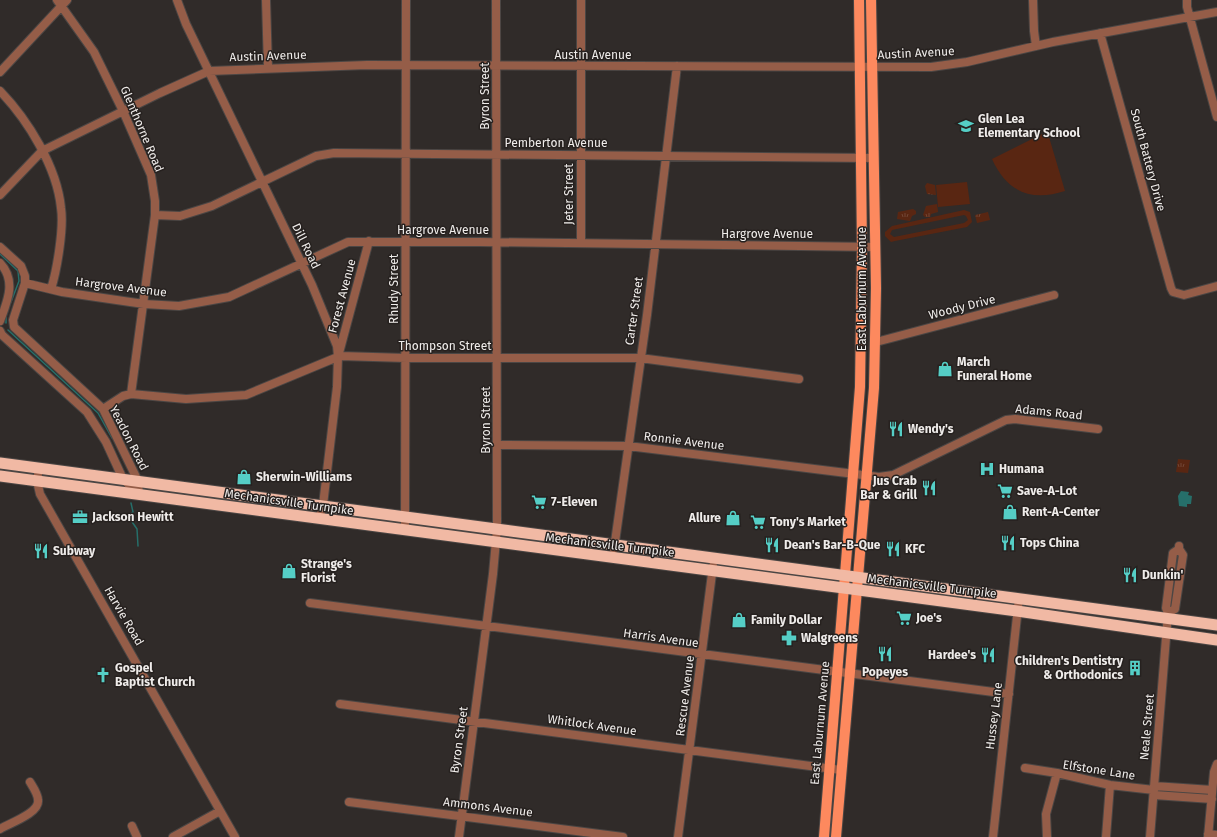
<svg xmlns="http://www.w3.org/2000/svg" width="1217" height="837" font-family="'Fira Sans',sans-serif">
<style>
.park{fill:url(#park-tufts)}
.pitch{fill:#592612;fill-rule:evenodd}
.water{fill:#266f6a}
.lines{fill:none;stroke-linecap:round;stroke-linejoin:round}
.stream{stroke:#266f6a;stroke-width:1.5}
.minor-casing{stroke:#4b4644;stroke-width:10}
.major-casing{stroke:#4b4644;stroke-width:12}
.highway-casing{stroke:#4b4644;stroke-width:13}
.minor{stroke:#955d48;stroke-width:8}
.major{stroke:#fd895e;stroke-width:10}
.highway{stroke:#f1b9a4;stroke-width:11}
.labels{text-anchor:middle;dominant-baseline:central;stroke-width:3;stroke-linejoin:round;paint-order:stroke}
.street-label{font-size:12px;fill:#efecea;stroke:#26211f}
.poi-label{font-size:12px;font-weight:bold;fill:#efecea;stroke:#26211f;text-anchor:start}
</style>
<defs>
<pattern id="park-tufts" width="24" height="20" patternUnits="userSpaceOnUse"><rect width="24" height="20" fill="#592612"/><path d="M3 7l-1-3M5 7V3M7 7l1-3M15 17l-1-3M17 17v-4M19 17l1-3" fill="none" stroke="#714635"/></pattern>
</defs>
<rect width="100%" height="100%" fill="#302b29"/>
<path class="park" d="M927 183 935 185 936 195 927 194 925 186Z
M937 204 938 212 931 214 930 217H925L923 215 926 206Z
M913 209 916 211V214L912 216 910 221 897 219 898 212Z
M988 212 990 220 977 223 975 215Z
M1178 459 1190 460 1188 473 1176 472Z"/>
<path class="pitch" d="M1042 134 1049 137 1065 191C1031 202 1007 192 992 159Z
M967 182 970 204 938 207 936 185Z
M964 210 970 212 972 222 967 227 895 241 891 242 885 236V232L892 226ZM964 215 966 216 968 220 964 223 894 237 890 234 892 230Z"/>
<path class="water" d="M1181 491 1189 492 1188 495 1192 496 1191 504H1187V507L1179 506 1178 496Z"/>
<g class="lines">
<path class="stream" d="M0 254 18 271 19 281 11 302
M6 323V315
M8 330 98 413 112 438
M131 503 133 512 128 516 137 529 138 546"/>
<g class="minor-casing">
<path id="minor" d="M57 0 94 52 123 111 151 175 155 201V215L131 394
M177 0 186 24 312 285 337 346 338 356 337 387 323 505 319 519
M266 0 268 68
M581 0V243
M1033 0 1034 31 1036 46
M1187 0V7L1217 117
M1100 33 1171 288 1173 292 1184 295 1217 286
M0 72 67 0
M0 91C28 120 57 167 61 208 64 228 57 270 51 289
M0 195 42 151 160 93 209 71 367 65 931 67 967 62 1053 42 1217 12
M155 215 180 216 212 206 316 156 334 153 874 158
M0 247 21 266 25 276V283L13 320 14 327 103 409 138 481 139 495
M0 263C17 281 7 302 0 321
M25 283 62 292 144 304 179 306 229 297 348 242H479L875 247
M0 331 2 335 87 412 106 442 123 479 139 495
M876 342 1054 295
M339 353 369 241
M103 409 123 396 131 394 186 399 246 395 340 356 406 358H640L799 379
M498 445 628 446 879 477 893 475 1006 420 1015 419 1098 429
M39 468 37 481 40 494 235 837
M405 530 406 0
M614 549 647 315 677 66
M310 603 1009 694
M1168 613 1175 609 1183 555 1179 549
M340 704 841 770
M1025 768 1057 773
M1154 786 1212 790
M1154 795 1212 799
M349 802 623 837
M132 826 137 837
M0 829C10 823 40 813 38 800 38 794 33 787 30 782
M1208 834 1217 835
M173 837 220 811
M459 837 493 574 497 529 496 0
M678 837 713 566
M993 837 1019 598
M1047 837 1046 814 1057 773 1110 785 1154 790
M1106 837 1110 785
M1150 837 1168 613 1166 608 1173 553 1179 549V546
M1208 837 1214 772 1217 764"/>
</g>
<g class="major-casing">
<path id="major" d="M824 837 860 387 862 247 859 0
M836 837 874 388 876 288 871 0"/>
</g>
<g class="highway-casing">
<path id="highway" d="M0 463 1217 625
M0 476 1017 611 1217 640"/>
</g>
<use href="#minor" class="minor"/>
<use href="#major" class="major"/>
<use href="#highway" class="highway"/>
</g>
<defs>
<g id="school-bare" transform="scale(1.2)"><path d="M0-5L7-2L0 1L-7-2ZM-4 1L0 2.5L4 1V4Q0 6-4 4Z" fill="#55cec6" stroke="#26211f" stroke-width="2.5" paint-order="stroke"/></g>
<g id="shop-bare" transform="scale(1.2)"><path d="M-5-2.5h2.3a2.7 3.5 0 0 1 5.4 0H5L5.5 6h-11ZM-1.5-2.5h3a1.5 2.3 0 0 0-3 0Z" fill="#55cec6" stroke="#26211f" stroke-width="2.5" paint-order="stroke"/></g>
<g id="restaurant-bare" transform="scale(1.2)"><path d="M-5-6h1v4h1v-4h1v4h1v-4h1v5L-1.5 .5V6h-2V.5L-5-1ZM5-6V6H3V1.5H1.5Q1.5-4 5-6Z" fill="#55cec6" stroke="#26211f" stroke-width="2.5" paint-order="stroke"/></g>
<g id="hospital-bare" transform="scale(1.2)"><path d="M-5-5h3v3.5h4V-5h3V5h-3V1.5h-4V5h-3Z" fill="#55cec6" stroke="#26211f" stroke-width="2.5" paint-order="stroke"/></g>
<g id="supermarket-bare" transform="scale(1.2)"><path d="M-6-5.5h2.5l.6 2H6L4.5 2H-2.5L-4.4-4H-6ZM-1.5 3.2a1.3 1.3 0 1 0 .1 0ZM3 3.2a1.3 1.3 0 1 0 .1 0Z" fill="#55cec6" stroke="#26211f" stroke-width="2.5" paint-order="stroke"/></g>
<g id="office-bare" transform="scale(1.2)"><path d="M-6-3h4V-5.5h4V-3h4V5H-6ZM-1-4.5V-3h2v-1.5ZM-6 0V1H6V0Z" fill="#55cec6" stroke="#26211f" stroke-width="2.5" paint-order="stroke"/></g>
<g id="pharmacy-bare" transform="scale(1.2)"><path d="M-2-6h4v4h4v4h-4v4h-4v-4h-4v-4h4Z" fill="#55cec6" stroke="#26211f" stroke-width="2.5" paint-order="stroke"/></g>
<g id="building-bare" transform="scale(1.2)"><path d="M-4-6H4V6H1V3H-1V6H-4ZM-2.5-4.3h1.7v1.8h-1.7ZM.8-4.3h1.7v1.8H.8ZM-2.5-1h1.7V.8h-1.7ZM.8-1h1.7V.8H.8Z" fill="#55cec6" stroke="#26211f" stroke-width="2.5" paint-order="stroke"/></g>
<g id="church-bare" transform="scale(1.2)"><path d="M-1.2-6h2.4v3.5h3.3v2.4h-3.3V6h-2.4V-.1h-3.3v-2.4h3.3Z" fill="#55cec6" stroke="#26211f" stroke-width="2.5" paint-order="stroke"/></g>
</defs>
<g fill-rule="evenodd">
<use href="#school-bare" x="966" y="126"/>
<use href="#shop-bare" x="945" y="369"/>
<use href="#restaurant-bare" x="896" y="429"/>
<use href="#hospital-bare" x="987" y="469"/>
<use href="#shop-bare" x="244" y="477"/>
<use href="#restaurant-bare" x="929" y="488"/>
<use href="#supermarket-bare" x="1005" y="491"/>
<use href="#supermarket-bare" x="539" y="502"/>
<use href="#shop-bare" x="1010" y="512"/>
<use href="#office-bare" x="80" y="517"/>
<use href="#shop-bare" x="733" y="518"/>
<use href="#supermarket-bare" x="758" y="522"/>
<use href="#restaurant-bare" x="1008" y="543"/>
<use href="#restaurant-bare" x="772" y="545"/>
<use href="#restaurant-bare" x="893" y="549"/>
<use href="#restaurant-bare" x="41" y="551"/>
<use href="#shop-bare" x="289" y="571"/>
<use href="#restaurant-bare" x="1130" y="575"/>
<use href="#supermarket-bare" x="904" y="618"/>
<use href="#shop-bare" x="739" y="620"/>
<use href="#pharmacy-bare" x="789" y="638"/>
<use href="#restaurant-bare" x="885" y="654"/>
<use href="#restaurant-bare" x="988" y="655"/>
<use href="#building-bare" x="1135" y="668"/>
<use href="#church-bare" x="103" y="675"/>
</g>
<g class="labels">
<g class="street-label">
<text transform="translate(916 53) rotate(-3)">Austin Avenue</text>
<text x="593" y="55">Austin Avenue</text>
<text transform="translate(268 56) rotate(-2)">Austin Avenue</text>
<text transform="translate(485 96) rotate(-90)">Byron Street</text>
<text transform="translate(142 129) rotate(67)">Glenthorne Road</text>
<text x="556" y="143">Pemberton Avenue</text>
<text transform="translate(1148 160) rotate(75)">South Battery Drive</text>
<text transform="translate(569 194) rotate(-90)">Jeter Street</text>
<text x="443" y="230">Hargrove Avenue</text>
<text x="767" y="234">Hargrove Avenue</text>
<text transform="translate(306 246) rotate(64)">Dill Road</text>
<text transform="translate(121 287) rotate(7)">Hargrove Avenue</text>
<text transform="translate(394 289) rotate(-90)">Rhudy Street</text>
<text transform="translate(862 289) rotate(-90)">East Laburnum Avenue</text>
<text transform="translate(342 296) rotate(-75)">Forest Avenue</text>
<text transform="translate(962 307) rotate(-14)">Woody Drive</text>
<text transform="translate(634 311) rotate(-82)">Carter Street</text>
<text x="445" y="346">Thompson Street</text>
<text transform="translate(1049 412) rotate(6)">Adams Road</text>
<text transform="translate(486 420) rotate(-90)">Byron Street</text>
<text transform="translate(129 438) rotate(63)">Yeadon Road</text>
<text transform="translate(684 441) rotate(7)">Ronnie Avenue</text>
<text transform="translate(289 502) rotate(8)">Mechanicsville Turnpike</text>
<text transform="translate(610 545) rotate(7)">Mechanicsville Turnpike</text>
<text transform="translate(932 586) rotate(7)">Mechanicsville Turnpike</text>
<text transform="translate(124 616) rotate(60)">Harvie Road</text>
<text transform="translate(661 638) rotate(8)">Harris Avenue</text>
<text transform="translate(685 696) rotate(-83)">Rescue Avenue</text>
<text transform="translate(994 716) rotate(-83)">Hussey Lane</text>
<text transform="translate(820 723) rotate(-85)">East Laburnum Avenue</text>
<text transform="translate(592 725) rotate(8)">Whitlock Avenue</text>
<text transform="translate(1147 727) rotate(-85)">Neale Street</text>
<text transform="translate(459 740) rotate(-82)">Byron Street</text>
<text transform="translate(1099 770) rotate(9)">Elfstone Lane</text>
<text transform="translate(488 807) rotate(7)">Ammons Avenue</text>
</g>
<g class="poi-label">
<text x="978" y="119">Glen Lea<tspan x="978" dy="14">Elementary School</tspan></text>
<text x="957" y="362">March<tspan x="957" dy="14">Funeral Home</tspan></text>
<text x="908" y="429">Wendy's</text>
<text x="999" y="469">Humana</text>
<text x="256" y="477">Sherwin-Williams</text>
<text x="917" y="481" text-anchor="end">Jus Crab<tspan x="917" dy="14">Bar &amp; Grill</tspan></text>
<text x="1017" y="491">Save-A-Lot</text>
<text x="551" y="502">7-Eleven</text>
<text x="1022" y="512">Rent-A-Center</text>
<text x="92" y="517">Jackson Hewitt</text>
<text x="721" y="518" text-anchor="end">Allure</text>
<text x="770" y="522">Tony's Market</text>
<text x="1020" y="543">Tops China</text>
<text x="784" y="545">Dean's Bar-B-Que</text>
<text x="905" y="549">KFC</text>
<text x="53" y="551">Subway</text>
<text x="301" y="564">Strange's<tspan x="301" dy="14">Florist</tspan></text>
<text x="1142" y="575">Dunkin'</text>
<text x="916" y="618">Joe's</text>
<text x="751" y="620">Family Dollar</text>
<text x="801" y="638">Walgreens</text>
<text x="976" y="655" text-anchor="end">Hardee's</text>
<text x="1123" y="661" text-anchor="end">Children's Dentistry<tspan x="1123" dy="14">&amp; Orthodonics</tspan></text>
<text x="115" y="668">Gospel<tspan x="115" dy="14">Baptist Church</tspan></text>
<text x="885" y="672" text-anchor="middle">Popeyes</text>
</g>
</g>
</svg>
